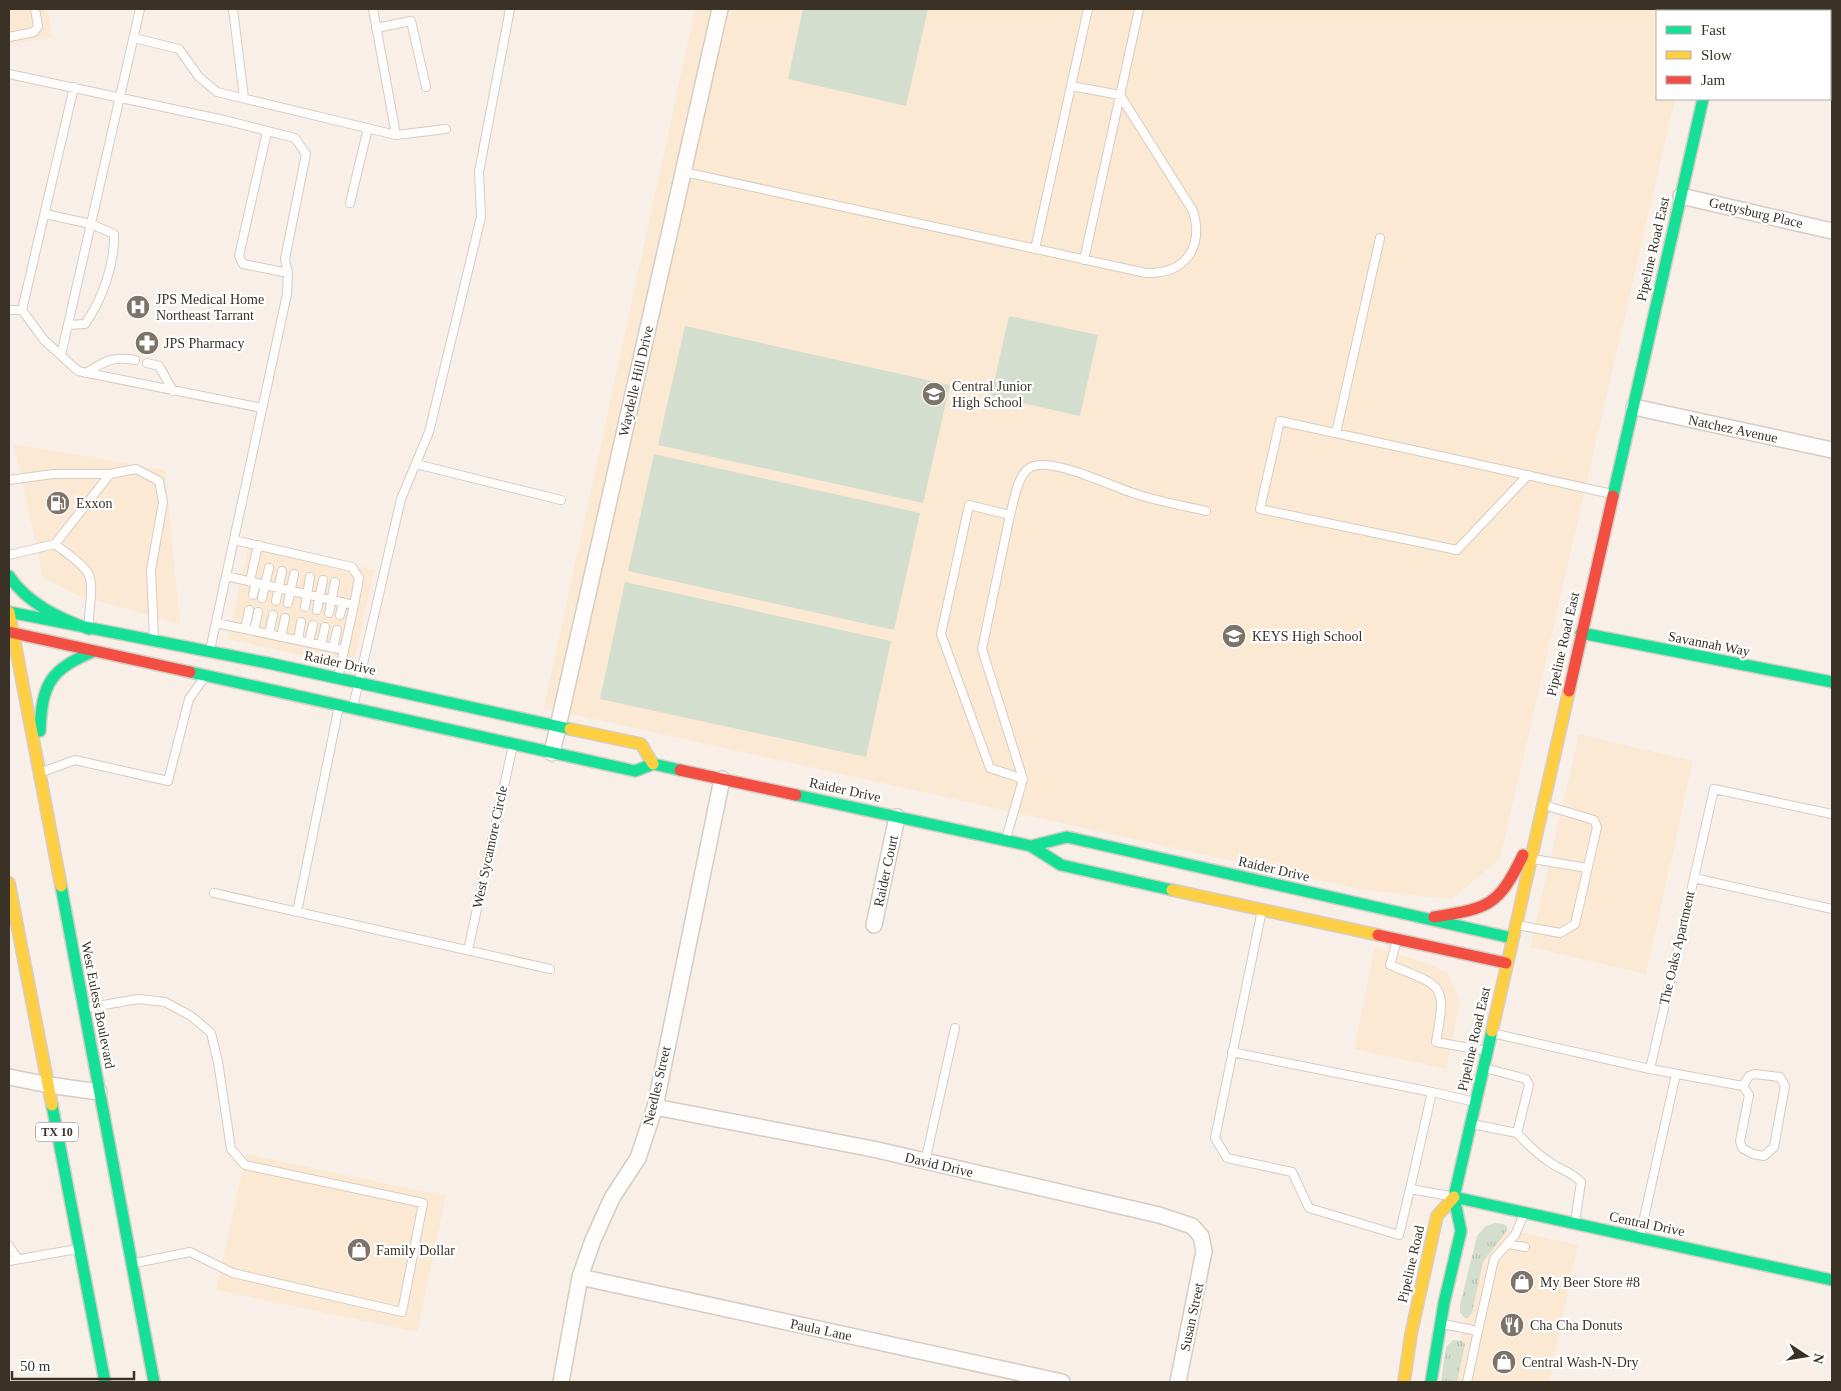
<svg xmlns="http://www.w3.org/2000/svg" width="1841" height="1391" font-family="Georgia,serif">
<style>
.built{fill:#fbe9d3}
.grass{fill:url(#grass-tufts)}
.pitch{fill:#d3decf}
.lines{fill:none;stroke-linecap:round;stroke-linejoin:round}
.lane-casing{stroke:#d5cdc4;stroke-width:10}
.street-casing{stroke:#d5cdc4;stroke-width:18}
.fast-casing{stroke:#d5cdc4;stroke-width:14}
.slow-casing{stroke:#d5cdc4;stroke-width:14}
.jam-casing{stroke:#d5cdc4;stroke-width:14}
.lane{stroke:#fefdfc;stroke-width:8}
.street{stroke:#fefdfc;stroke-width:15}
.fast{stroke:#16e098;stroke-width:11}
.slow{stroke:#ffcf43;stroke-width:11}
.jam{stroke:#f24e42;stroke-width:11}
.labels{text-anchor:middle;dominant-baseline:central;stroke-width:4.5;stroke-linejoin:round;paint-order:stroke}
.shield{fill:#fff;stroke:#757068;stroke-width:1}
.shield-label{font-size:12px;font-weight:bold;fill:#3a3227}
.street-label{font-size:14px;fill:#3a3227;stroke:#fff}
.poi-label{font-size:14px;fill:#3a3227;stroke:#fff;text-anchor:start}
</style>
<defs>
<pattern id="grass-tufts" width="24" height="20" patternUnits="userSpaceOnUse" patternTransform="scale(1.25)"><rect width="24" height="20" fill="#d3decf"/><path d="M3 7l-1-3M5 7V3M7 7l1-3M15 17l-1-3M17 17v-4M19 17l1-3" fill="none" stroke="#b6bfb2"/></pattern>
</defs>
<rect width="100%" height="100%" fill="#f8f0e8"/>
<path class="built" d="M9 9H47L52 37 9 45Z
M695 9H1696L1695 11H1657V99H1675L1500 859 1452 899 1363 890 544 708Z
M14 444 165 470 180 624 77 595 43 578Z
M250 540 374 570 353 667 228 639Z
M1579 734 1693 761 1646 974 1530 947Z
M1375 947 1429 964 1448 973 1460 1002 1446 1069 1354 1049Z
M246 1154 446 1196 417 1332 216 1290Z
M1501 1228 1578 1245 1549 1382H1451L1478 1258Z"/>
<path class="grass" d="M1495 1223 1504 1224 1507 1227 1506 1232 1483 1262 1472 1313 1468 1318H1465L1460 1312V1305L1477 1236 1486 1226Z
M1453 1340 1462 1341 1465 1344 1457 1382H1441L1446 1347Z"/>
<path class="pitch" d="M803 9H928L906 106 788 79Z
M1009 316 1098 335 1080 416 991 396Z
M685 326 950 385 923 503 658 445Z
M654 454 920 513 894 630 628 571Z
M625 582 891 641 866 757 600 699Z"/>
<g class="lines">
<g class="lane-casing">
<path id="lane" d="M233 9 244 98
M376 28 411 21 426 87
M9 37 34 32 38 26 35 9
M134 38 179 49 199 77 217 92 396 135 373 9
M9 74 224 120 295 138 306 154 285 259 288 273 287 294 210 650
M267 132 239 256 243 264 288 273
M396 135 446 129
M684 172 1146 273C1185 274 1204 248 1193 211L1120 95 1071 86
M350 203 368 128
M45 214 91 224 114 234C115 264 102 300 85 324L68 325
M1035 249 1088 9
M1084 260 1139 9
M9 310H22L44 340 78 371 262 408
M22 310 74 87
M61 355 140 9
M147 363 159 366 173 391
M86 373C105 361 112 356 135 360
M1336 433 1380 238
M416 464 561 500
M1528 475 1457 550 1260 509 1280 421C1391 445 1501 469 1612 494
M9 480 53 474H110
M1010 515C1014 502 1017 474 1031 467 1052 456 1119 490 1142 496 1163 502 1184 506 1206 511
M234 540 352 567 359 578 354 605
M55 544 110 474 136 469 159 481 163 502 151 570 154 638
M9 555 55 544C66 553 81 562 88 573 95 586 88 610 89 624
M226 576 354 605 338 678
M250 581 258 545
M253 595 256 583
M262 598 269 568
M276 601 282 571
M288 603 294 574
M305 607 310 577
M317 610 323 580
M329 613 335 582
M340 615 343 603
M216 623 344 650
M245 629 249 610
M254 631 258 612
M269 634 273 615
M281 637 285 618
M298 640 301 622
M309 642 313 625
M321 645 325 627
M333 648 337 630
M353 707 401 499 429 432 481 217 479 172 510 9
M42 772 75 760 168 781 189 699 204 678
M1006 839 1023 779 982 649 1010 515 969 505 941 634 990 768 1023 779
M1533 859 1587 868
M1694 878 1714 789 1832 814
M214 893 550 969
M1262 910 1215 1138 1227 1158 1292 1172 1309 1208 1399 1235 1410 1189 1450 1196
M297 912 339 706
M1517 925 1560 933 1575 924 1597 827 1594 820 1544 805
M1397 940 1390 965C1443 987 1447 982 1436 1042L1487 1051
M468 950 513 745
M86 1008 138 999 165 1002 191 1016 211 1033 218 1062 231 1149 245 1165 423 1203 402 1312 233 1273 190 1252 135 1263
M1492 1033 1650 1069 1743 1086 1749 1095 1740 1141 1742 1148 1753 1154 1764 1156 1774 1147 1785 1086 1780 1077 1755 1074 1749 1076 1743 1086
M1232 1052 1432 1092
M1485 1068 1526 1079 1529 1085 1517 1133C1527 1144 1538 1155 1551 1163 1561 1170 1572 1172 1581 1182L1575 1222
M1650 1069 1694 878 1832 909
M1472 1124 1517 1133
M925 1162 955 1028
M1410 1189 1432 1092 1475 1102
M1640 1236 1676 1074
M1508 1244 1525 1247
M9 1246 18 1259
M9 1261 77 1249
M1443 1324 1478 1331 1494 1259 1515 1235 1524 1214
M1467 1382 1478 1331"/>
</g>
<g class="street-casing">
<path id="street" d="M1681 196 1832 231
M1634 407 1832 450
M552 753 720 9
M874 925 897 817
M9 1077 49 1085 99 1092
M655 1107 873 1149 1159 1215 1192 1226 1201 1236 1204 1251 1178 1382
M580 1277 1062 1382
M561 1382 580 1277 593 1240 612 1198 638 1158 655 1107 722 779"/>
</g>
<g class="fast-casing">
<path id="fast" d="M1613 496 1703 99
M9 576C28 604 59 618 89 629
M9 612 268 663 570 729
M1581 633 1832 682
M190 672 635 771 653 764 680 770
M40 731C42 683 50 670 94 651
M796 795 1031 846 1061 865 1172 890
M1031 846 1067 837 1512 938
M61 886 154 1382
M52 1105 105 1382
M1454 1197 1832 1280
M1431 1382 1444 1303 1461 1231 1454 1197 1492 1031"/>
</g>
<g class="slow-casing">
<path id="slow" d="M1722 11 1723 9
M9 612 61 886
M570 729 641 744 653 764
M9 883 52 1105
M1172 890 1378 935
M1492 1031 1569 691
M1404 1382 1411 1334 1437 1216 1454 1197"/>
</g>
<g class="jam-casing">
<path id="jam" d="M9 632 190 672
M1569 691 1613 496
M680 770 796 795
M1434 917C1488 908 1498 907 1523 855
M1378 935 1506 963"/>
</g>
<use href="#lane" class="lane"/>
<use href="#street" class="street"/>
<use href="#fast" class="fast"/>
<use href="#slow" class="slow"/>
<use href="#jam" class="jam"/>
</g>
<defs>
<g id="hospital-disc" transform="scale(1.25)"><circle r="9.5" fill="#7c746b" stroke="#fff"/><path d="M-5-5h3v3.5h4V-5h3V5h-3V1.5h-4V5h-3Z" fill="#fff"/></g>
<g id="pharmacy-disc" transform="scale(1.25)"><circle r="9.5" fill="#7c746b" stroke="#fff"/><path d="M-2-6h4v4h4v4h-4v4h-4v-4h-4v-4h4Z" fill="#fff"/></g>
<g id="school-disc" transform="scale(1.25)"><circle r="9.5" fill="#7c746b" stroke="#fff"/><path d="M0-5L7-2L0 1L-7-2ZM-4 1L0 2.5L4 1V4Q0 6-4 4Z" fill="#fff"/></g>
<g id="fuel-disc" transform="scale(1.25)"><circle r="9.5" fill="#7c746b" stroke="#fff"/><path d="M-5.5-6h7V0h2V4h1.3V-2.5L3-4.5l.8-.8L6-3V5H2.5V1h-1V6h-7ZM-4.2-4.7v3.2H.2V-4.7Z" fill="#fff"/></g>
<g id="shop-disc" transform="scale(1.25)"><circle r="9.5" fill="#7c746b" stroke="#fff"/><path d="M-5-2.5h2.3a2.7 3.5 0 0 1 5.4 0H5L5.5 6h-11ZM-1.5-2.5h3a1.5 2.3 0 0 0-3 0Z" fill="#fff"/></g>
<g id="restaurant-disc" transform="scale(1.25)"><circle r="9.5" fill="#7c746b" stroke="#fff"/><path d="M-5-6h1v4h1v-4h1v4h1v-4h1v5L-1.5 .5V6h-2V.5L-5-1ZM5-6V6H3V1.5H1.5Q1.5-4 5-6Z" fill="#fff"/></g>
</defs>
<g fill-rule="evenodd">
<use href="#hospital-disc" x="138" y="307"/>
<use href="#pharmacy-disc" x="147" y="343"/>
<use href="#school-disc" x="934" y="394"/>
<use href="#fuel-disc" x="58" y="503"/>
<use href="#school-disc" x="1234" y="636"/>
<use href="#shop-disc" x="359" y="1250"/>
<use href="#shop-disc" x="1522" y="1282"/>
<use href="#restaurant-disc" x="1512" y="1325"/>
<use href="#shop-disc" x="1504" y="1362"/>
</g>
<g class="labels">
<rect class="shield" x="36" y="1122.5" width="42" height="19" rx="4"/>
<g class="shield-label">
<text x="57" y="1132">TX 10</text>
</g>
<g class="street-label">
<text transform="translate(1756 213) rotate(13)">Gettysburg Place</text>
<text transform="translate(1653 249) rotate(-77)">Pipeline Road East</text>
<text transform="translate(636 381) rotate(-77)">Waydelle Hill Drive</text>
<text transform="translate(1733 429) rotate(12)">Natchez Avenue</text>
<text transform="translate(1563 644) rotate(-77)">Pipeline Road East</text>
<text transform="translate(1709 644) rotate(11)">Savannah Way</text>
<text transform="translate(340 663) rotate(12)">Raider Drive</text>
<text transform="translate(845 790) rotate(12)">Raider Drive</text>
<text transform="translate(490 847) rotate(-78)">West Sycamore Circle</text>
<text transform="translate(1274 869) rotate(13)">Raider Drive</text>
<text transform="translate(886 871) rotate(-78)">Raider Court</text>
<text transform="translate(1677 948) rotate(-77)">The Oaks Apartment</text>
<text transform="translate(98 1005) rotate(79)">West Euless Boulevard</text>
<text transform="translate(1474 1039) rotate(-77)">Pipeline Road East</text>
<text transform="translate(657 1086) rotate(-77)">Needles Street</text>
<text transform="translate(939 1165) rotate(13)">David Drive</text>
<text transform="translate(1647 1224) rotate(12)">Central Drive</text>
<text transform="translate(1411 1264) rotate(-77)">Pipeline Road</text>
<text transform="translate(1192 1317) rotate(-78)">Susan Street</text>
<text transform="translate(821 1330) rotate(12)">Paula Lane</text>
</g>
<g class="poi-label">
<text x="156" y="299">JPS Medical Home<tspan x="156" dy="16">Northeast Tarrant</tspan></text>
<text x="164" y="343">JPS Pharmacy</text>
<text x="952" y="386">Central Junior<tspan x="952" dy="16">High School</tspan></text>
<text x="76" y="503">Exxon</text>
<text x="1252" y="636">KEYS High School</text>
<text x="376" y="1250">Family Dollar</text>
<text x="1540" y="1282">My Beer Store #8</text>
<text x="1530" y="1325">Cha Cha Donuts</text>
<text x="1522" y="1362">Central Wash-N-Dry</text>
</g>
</g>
<rect width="1841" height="1391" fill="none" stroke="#3a3227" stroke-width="20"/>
<rect x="1656" y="10" width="175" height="90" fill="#ffffff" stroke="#b0ada9"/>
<rect x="1666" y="26" width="25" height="8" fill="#16e098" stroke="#b0ada9"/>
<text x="1701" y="35" font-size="15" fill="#3a3227">Fast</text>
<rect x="1666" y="51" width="25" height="8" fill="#ffcf43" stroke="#b0ada9"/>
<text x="1701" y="60" font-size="15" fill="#3a3227">Slow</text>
<rect x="1666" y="76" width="25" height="8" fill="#f24e42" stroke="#b0ada9"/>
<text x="1701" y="85" font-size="15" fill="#3a3227">Jam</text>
<g transform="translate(1806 1356) rotate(102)" stroke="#ffffff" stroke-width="4" paint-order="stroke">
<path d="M0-4L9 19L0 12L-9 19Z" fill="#3a3227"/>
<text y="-8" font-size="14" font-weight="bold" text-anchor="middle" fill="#3a3227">N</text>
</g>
<path d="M12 1371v8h122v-8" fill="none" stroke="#3a3227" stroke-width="2.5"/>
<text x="20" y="1371" font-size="15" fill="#3a3227" stroke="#ffffff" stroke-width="4" paint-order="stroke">50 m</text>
</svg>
